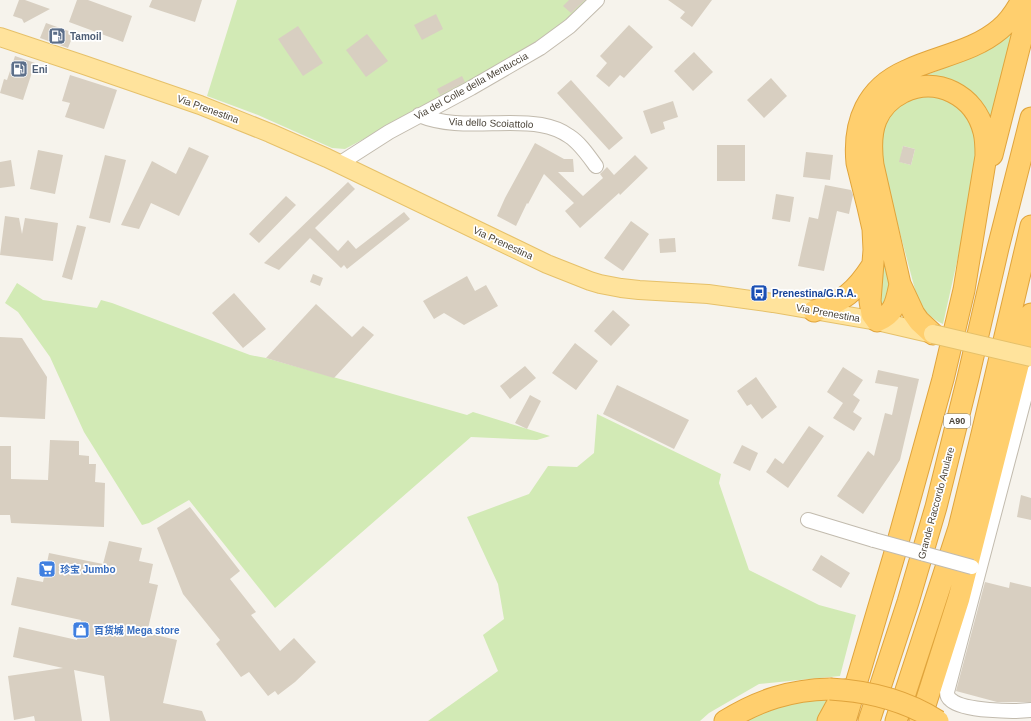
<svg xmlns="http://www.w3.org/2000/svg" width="1031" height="721" font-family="Arial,'Noto Sans SC',sans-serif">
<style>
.green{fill:#d2eab5;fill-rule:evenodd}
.building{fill:#d8cfc1}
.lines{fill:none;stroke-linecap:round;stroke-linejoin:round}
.minor-casing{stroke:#c2bbae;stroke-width:16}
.major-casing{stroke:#e6c16a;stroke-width:20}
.highway-casing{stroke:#e0a43c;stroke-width:23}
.minor{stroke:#fff;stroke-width:14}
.major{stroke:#ffe39c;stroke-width:18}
.highway{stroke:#ffcf6e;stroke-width:21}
.minor-bridge-casing{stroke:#c2bbae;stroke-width:16;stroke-linecap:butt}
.major-bridge-casing{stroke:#e6c16a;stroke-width:20;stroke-linecap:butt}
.highway-bridge-casing{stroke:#e0a43c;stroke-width:23;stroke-linecap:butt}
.minor-bridge{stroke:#fff;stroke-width:14}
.major-bridge{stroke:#ffe39c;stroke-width:18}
.highway-bridge{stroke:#ffcf6e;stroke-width:21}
.labels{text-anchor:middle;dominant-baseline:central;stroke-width:3.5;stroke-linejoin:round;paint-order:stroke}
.shield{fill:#fff;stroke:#817c74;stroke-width:1}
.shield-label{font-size:9px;font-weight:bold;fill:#4b4439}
.service-label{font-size:10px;font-weight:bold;fill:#4e5e75;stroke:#fff;text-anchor:start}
.street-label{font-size:10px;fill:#4b4439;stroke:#fff}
.transit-label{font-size:10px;font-weight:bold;fill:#164399;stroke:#fff;text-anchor:start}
.shop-label{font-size:10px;font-weight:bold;fill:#366cbe;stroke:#fff;text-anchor:start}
</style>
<rect width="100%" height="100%" fill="#f6f3ec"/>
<path class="green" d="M237 0H590L552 35 416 111 345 149 332 148 258 115 207 96Z
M1021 17 993 132 981 108 907 83C920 78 933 72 947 67 967 60 988 53 1005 39 1011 33 1016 25 1021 17Z
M922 95 951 100 976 125 978 168 943 324C930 318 923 310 917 297L879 154V142L886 120 902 102ZM903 146 915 149 911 165 900 162Z
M884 251 894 285 881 309 879 288Z
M17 283 43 300 97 308 101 300 112 303 250 355 266 358 467 415 473 412 550 436 537 440 471 437 275 608 189 500 149 523 142 525 84 432 50 357 18 312 5 303Z
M597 414 721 474 719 483 749 570 819 605 856 615 840 676 759 684 709 713 700 721H428L498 671 483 635 504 619 498 584 467 517 529 494 548 466 577 467 594 453Z
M835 697 821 721H738L785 701Z"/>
<path class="building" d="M19 0H25L50 9 24 23 22 19 13 16Z
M77 0H88L132 16 123 42 69 22Z
M152 0H202L195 22 149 7Z
M569 0H585L571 13 563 6Z
M668 0H712L692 27 680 18 685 12Z
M436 14 443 29 422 40 414 25Z
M46 23 74 33 68 48 40 38Z
M629 25 653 47 624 78 620 75 609 87 596 76 607 63 600 56Z
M298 26 323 63 303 76 278 39Z
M367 34 388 61 366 77 346 50Z
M694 52 713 72 693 91 674 71Z
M15 56 35 63 23 100 0 93 4 79 7 80Z
M70 75 117 90 104 129 65 117 70 103 62 101Z
M462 76 465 82 440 95 437 89Z
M771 78 787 96 764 118 747 100Z
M571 80 623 138 609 150 557 93Z
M673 101 678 117 663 122 665 129 651 134 643 111Z
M535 143 564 159H573L574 172H558L583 196 603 178 600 174 607 167 614 175 635 155 648 168 620 195 619 193 580 228 565 211 574 203 544 174 528 204 527 203 516 226 497 216 505 198Z
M717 145H745V181H717Z
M903 146 915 149 911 165 899 162Z
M189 147 209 156 179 216 151 203 139 229 121 225 152 161 176 174Z
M38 150 63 155 55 194 30 189Z
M806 152 833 155 830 180 803 177Z
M105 155 126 160 110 223 89 218Z
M11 160 15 186 0 188V162Z
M348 182 355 189 315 228 338 251 348 240 356 249 404 212 410 219 347 269 344 265 341 268 310 238 279 270 264 263Z
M825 185 851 190 853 195 849 214 837 211 824 271 798 266 809 217 818 219Z
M776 194 794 197 790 222 772 219Z
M286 196 296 205 259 243 249 234Z
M5 216 19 218 22 234 25 218 58 223 53 261 0 255Z
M631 221 649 234 623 271 604 258Z
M77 225 86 227 72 280 62 277Z
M675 238 676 252 660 253 659 239Z
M313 274 323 278 320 286 310 282Z
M467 276 475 291 486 285 498 306 464 325 444 313 434 319 423 301Z
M234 293 266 329 243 348 212 313Z
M316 304 352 337 363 326 374 335 334 378 266 358Z
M613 310 630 325 611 346 594 331Z
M0 337 22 338 47 377 45 419 0 417Z
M575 343 598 361 576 390 552 373Z
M525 366 536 378 510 399 500 386Z
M843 367 863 380 853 395 860 400 853 412 862 418 854 431 833 418 843 403 827 392Z
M878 370 919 379 900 460 863 514 837 496 868 451 874 456 885 413 892 415 898 387 875 383Z
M756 377 777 407 762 419 751 404 747 406 737 391Z
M617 385 689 420 674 449 603 414Z
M530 395 541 401 527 429 515 423Z
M809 426 824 436 788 488 766 472 775 458 783 464Z
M50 440 79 441V455L89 456V464H96L95 482 105 483 104 527 11 523 10 515H0V446H11V479L48 480Z
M742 445 758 453 750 471 733 463Z
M1021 495 1031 498V520L1017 517Z
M190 507 240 571 230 579 256 612 251 615 280 651 294 638 316 662 295 682 278 695 275 691 268 696 249 672 241 677 216 644 220 640 183 594 157 528Z
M109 541 142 548 139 561 153 564 149 583 158 585 147 633 177 640 163 703 202 711 206 721H110L104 676 74 670 82 721H35L34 716 14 720 8 676 63 668 13 657 19 627 77 640 81 620 11 605 17 577 43 582 49 553 103 564Z
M821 555 850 573 841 588 812 570Z
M985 582 1009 588 1010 582 1031 587V702H997L956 691Z"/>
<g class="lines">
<g class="minor-casing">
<path id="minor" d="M419 115C448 127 480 123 510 123 531 123 552 124 569 136 580 143 588 155 596 166
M339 164 389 132 471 88 540 48 570 26 597 0
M1031 373 947 692C947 696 948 698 951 700 963 711 1014 712 1031 710
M808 520 874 540"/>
</g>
<g class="major-casing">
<path id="major" d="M0 37 84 65 200 105 270 133 327 158 547 264 590 281 600 284 621 288 639 290 708 294 773 303 877 321 933 334"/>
</g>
<g class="highway-casing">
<path id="highway" d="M992 155 1031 1
M900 284C896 302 895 314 877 321L872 314 870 301 874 250 873 229 868 207 857 163C853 122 867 88 906 71 937 56 973 52 1000 29 1010 21 1016 11 1022 0
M814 311C843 302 856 291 872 266
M725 721C759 700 790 690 830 689
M828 721 845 690
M845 721 894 556 943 379 964 290 986 156C986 148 986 140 984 132 975 95 937 76 903 92 891 98 881 108 876 120 870 135 871 150 873 165L900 284 914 314 919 321 933 334
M869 721 908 602 936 507 968 378 998 248 1031 118
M896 721 959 528 982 434 1031 226
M920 721 959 598 1031 314"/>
</g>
<use href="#minor" class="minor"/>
<use href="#major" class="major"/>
<use href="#highway" class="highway"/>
<g class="minor-bridge-casing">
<path id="minor-bridge" d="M874 540 972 567"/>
</g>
<g class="major-bridge-casing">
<path id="major-bridge" d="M933 334 1031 357"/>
</g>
<g class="highway-bridge-casing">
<path id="highway-bridge" d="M830 689C868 691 905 700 938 721"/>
</g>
<use href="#minor-bridge" class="minor-bridge"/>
<use href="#major-bridge" class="major-bridge"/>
<use href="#highway-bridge" class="highway-bridge"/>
</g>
<defs>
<g id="fuel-square" transform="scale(0.9)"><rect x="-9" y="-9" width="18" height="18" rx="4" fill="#5c6f8a" stroke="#fff"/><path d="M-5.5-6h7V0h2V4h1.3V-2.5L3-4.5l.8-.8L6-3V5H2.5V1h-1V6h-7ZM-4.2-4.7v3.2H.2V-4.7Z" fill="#fff"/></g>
<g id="bus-square" transform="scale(0.9)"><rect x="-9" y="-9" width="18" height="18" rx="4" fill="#1a4fb4" stroke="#fff"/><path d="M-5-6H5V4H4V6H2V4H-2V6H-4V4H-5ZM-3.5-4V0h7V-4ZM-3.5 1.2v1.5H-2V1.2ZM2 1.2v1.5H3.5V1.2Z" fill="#fff"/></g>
<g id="supermarket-square" transform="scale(0.9)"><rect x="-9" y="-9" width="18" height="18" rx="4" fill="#3f7fe0" stroke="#fff"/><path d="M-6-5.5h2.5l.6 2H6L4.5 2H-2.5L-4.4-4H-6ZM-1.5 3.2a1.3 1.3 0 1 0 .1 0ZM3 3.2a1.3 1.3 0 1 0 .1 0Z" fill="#fff"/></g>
<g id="shop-square" transform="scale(0.9)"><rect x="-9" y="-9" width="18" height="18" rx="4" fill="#3f7fe0" stroke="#fff"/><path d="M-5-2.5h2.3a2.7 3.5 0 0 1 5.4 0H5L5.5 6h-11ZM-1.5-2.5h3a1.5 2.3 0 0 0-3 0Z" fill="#fff"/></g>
</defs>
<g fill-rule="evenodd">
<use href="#fuel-square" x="57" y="36"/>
<use href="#fuel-square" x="19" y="69"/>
<use href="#bus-square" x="759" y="293"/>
<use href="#supermarket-square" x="47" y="569"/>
<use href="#shop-square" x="81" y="630"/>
</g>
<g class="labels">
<rect class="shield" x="944" y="414" width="26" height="14" rx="3"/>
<g class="shield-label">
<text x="957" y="421">A90</text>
</g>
<g class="service-label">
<text x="70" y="36">Tamoil</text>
<text x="32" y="69">Eni</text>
</g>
<g class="street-label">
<text transform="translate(471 86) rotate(-29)">Via del Colle della Mentuccia</text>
<text transform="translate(208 109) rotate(20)">Via Prenestina</text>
<text transform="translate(491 123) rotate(2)">Via dello Scoiattolo</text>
<text transform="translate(503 243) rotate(25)">Via Prenestina</text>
<text transform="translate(828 313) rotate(10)">Via Prenestina</text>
<text transform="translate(936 503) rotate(-75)">Grande Raccordo Anulare</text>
</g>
<g class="transit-label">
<text x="772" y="293">Prenestina/G.R.A.</text>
</g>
<g class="shop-label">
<text x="60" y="569">珍宝 Jumbo</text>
<text x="94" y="630">百货城 Mega store</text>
</g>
</g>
</svg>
